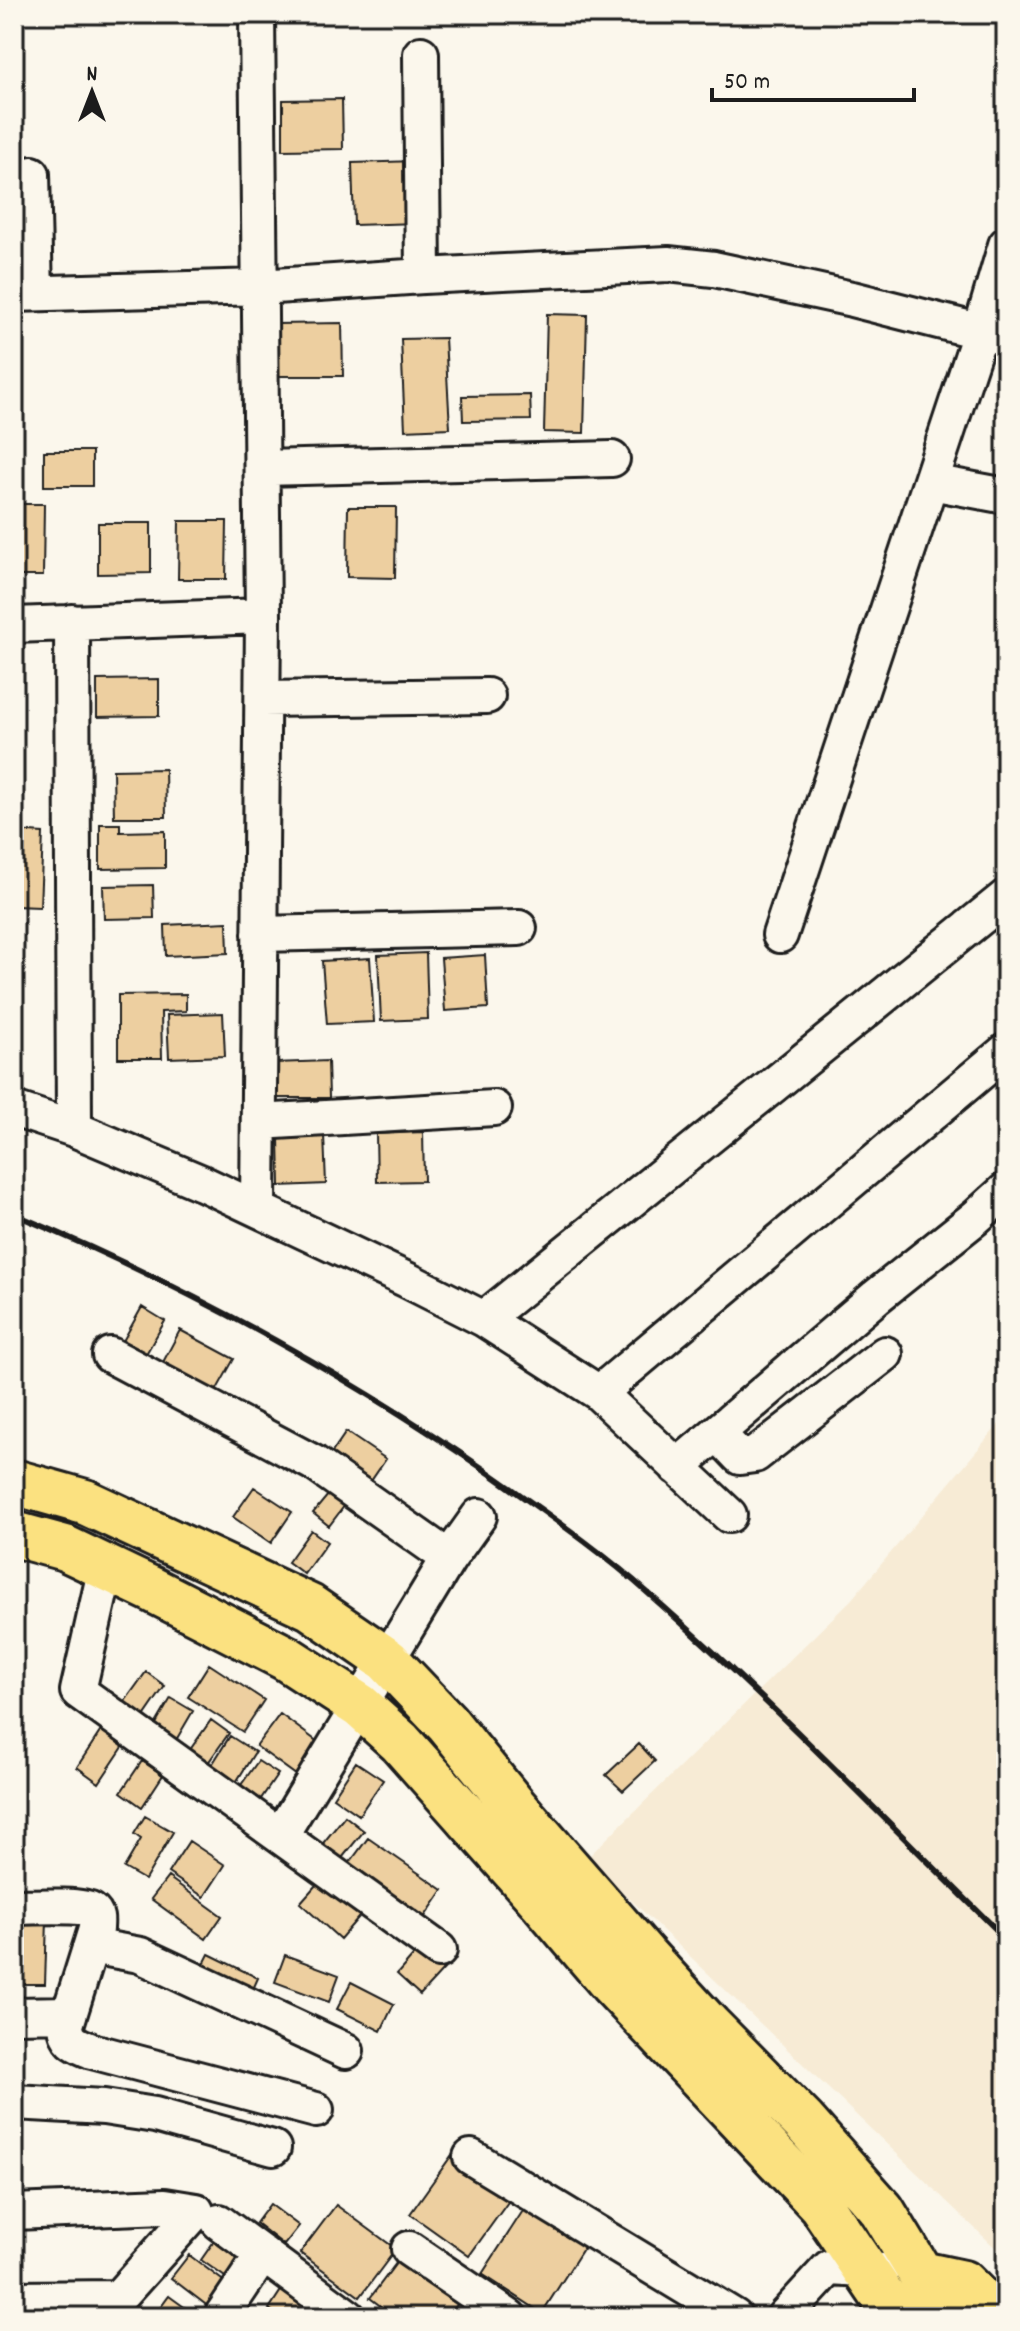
<svg xmlns="http://www.w3.org/2000/svg" width="1020" height="2331" font-family="Dekko,sans-serif">
<style>
.built{fill:#f7ebd5}
.building{fill:#edcfa0;stroke:#1c1c1c;stroke-width:2}
.lines{fill:none;stroke-linecap:round;stroke-linejoin:round}
.minor-casing{stroke:#1c1c1c;stroke-width:40}
.major-casing{stroke:#1c1c1c;stroke-width:50}
.minor{stroke:#fbf7ec;stroke-width:34}
.major{stroke:#fbe180;stroke-width:44}
.rail{stroke:#1c1c1c;stroke-width:6}
</style>
<rect width="100%" height="100%" fill="#fbf7ec"/>
<filter id="ink" filterUnits="userSpaceOnUse"><feTurbulence type="fractalNoise" baseFrequency=".0125" numOctaves="2"/><feDisplacementMap in="SourceGraphic" scale="16" xChannelSelector="R" yChannelSelector="G"/><feConvolveMatrix kernelMatrix="1 2 1 2 8 2 1 2 1" color-interpolation-filters="sRGB"/></filter>
<g filter="url(#ink)">
<path class="built" d="M1006 1416V2258L587 1858 851 1600Z"/>
<path class="building" d="M342 99 343 149 283 150V100Z
M416 161 418 223 354 225 352 163Z
M14 235H27V273H14Z
M547 314 587 315 584 433 544 432Z
M342 323 343 376H276V324Z
M445 338 450 428 405 430 401 339Z
M530 395 531 420 463 421 462 396Z
M44 451H92V486H44Z
M14 504H44L43 576H14Z
M348 507H396L395 578 347 577Z
M179 521H227L226 579H178Z
M98 523H151V573L98 574Z
M159 679V716L97 717V680Z
M165 769 166 817H114L113 770Z
M100 824H120V832L165 831V868L100 869Z
M14 831 43 833 40 907 14 906Z
M153 885 154 918 104 919 103 886Z
M227 922 228 953 166 956 165 925Z
M426 953 428 1019 381 1021 378 955Z
M485 955 488 1008 445 1011 441 958Z
M370 958 374 1022 327 1024 322 961Z
M186 994V1011L161 1012 162 1058H118V995Z
M223 1013 225 1056 169 1058 167 1015Z
M328 1061 329 1098H275V1063Z
M423 1132 424 1181 377 1182 376 1134Z
M324 1135 326 1184 280 1186 279 1137Z
M142 1307 165 1321 146 1354 123 1341Z
M180 1330 234 1359 215 1393 162 1364Z
M346 1432 386 1459 371 1481 331 1454Z
M254 1487 292 1512 271 1543 233 1517Z
M333 1489 348 1501 329 1526 313 1513Z
M311 1530 327 1542 304 1574 288 1562Z
M209 1664 264 1700 243 1732 188 1697Z
M146 1672 165 1686 143 1718 123 1704Z
M171 1698 193 1711 172 1747 150 1734Z
M280 1714 330 1751 307 1783 256 1746Z
M211 1720 229 1733 205 1767 187 1754Z
M104 1726 127 1741 99 1783 77 1767Z
M230 1736 255 1752 233 1787 208 1771Z
M639 1744 655 1761 623 1791 606 1775Z
M142 1761 163 1775 142 1807 121 1792Z
M258 1761 278 1774 256 1806 236 1792Z
M356 1762 383 1780 359 1815 333 1797Z
M145 1816 173 1832 145 1880 124 1868 141 1839 134 1834Z
M345 1816 364 1831 338 1863 319 1848Z
M368 1838 443 1890 419 1925 343 1872Z
M189 1841 225 1865 204 1897 168 1873Z
M324 1876 364 1911 340 1939 300 1903Z
M168 1877 222 1916 206 1939 151 1899Z
M14 1919H47L45 1984H14Z
M420 1948 444 1969 420 1995 397 1974Z
M209 1954 258 1978 250 1996 200 1972Z
M285 1955 339 1975 329 2002 275 1982Z
M351 1982 394 2004 381 2031 337 2009Z
M454 2152 513 2195 469 2256 410 2214Z
M270 2204 299 2226 284 2245 256 2223Z
M336 2205 396 2249 360 2297 300 2253Z
M526 2206 586 2244 542 2313 482 2274Z
M217 2237 269 2272 252 2296 201 2260Z
M406 2250 465 2294 448 2317H395L370 2298Z
M189 2255 250 2301 222 2317 171 2278Z
M282 2289 326 2317H282L269 2309Z
M169 2296 198 2317H158L155 2315Z"/>
<g class="lines">
<g class="minor-casing">
<path id="minor" d="M421 54 423 276
M32 174 35 293
M14 294 260 287 423 276 668 264 714 269 852 299 1006 338
M263 468 612 459
M931 482 1006 496
M72 622 74 1129
M14 625 263 616 257 14
M263 699 487 696
M260 934 519 928
M780 935 980 333 1006 245
M14 1109 74 1129 202 1183 407 1280 484 1319 599 1393 1006 1051
M259 1122 494 1108
M258 1209 263 616
M484 1319 1006 897
M110 1355 314 1463 449 1558
M599 1393 729 1515
M717 1433 740 1457 755 1455 885 1354
M677 1467 876 1297 975 1218 1006 1190
M106 1567 78 1691 439 1950
M280 1836 449 1558 479 1516
M14 1907C29 1907 81 1904 92 1911 98 1915 96 1923 96 1929L66 2025C67 2043 78 2045 92 2051L316 2110
M91 1946 140 1955 346 2051
M14 2015 69 2014
M14 2102 104 2107 155 2115 273 2148
M471 2157 735 2317
M14 2212 165 2206 196 2211
M219 2222 348 2317
M409 2249 509 2317
M14 2299 118 2298
M109 2317 118 2298 196 2211
M221 2317 263 2254
M784 2317 829 2268 882 2271"/>
</g>
<g class="major-casing">
<path id="major" d="M14 1482 85 1502 310 1607 387 1660 447 1723 515 1807 644 1955 709 2026 804 2122 882 2210 947 2317
M14 1534 65 1548 151 1589 286 1658 360 1706 400 1742 544 1904 612 1984 821 2205 897 2317
M921 2274 963 2283 997 2317"/>
</g>
<use href="#minor" class="minor"/>
<use href="#major" class="major"/>
<path class="rail" d="M14 1214C189 1287 366 1384 519 1494 563 1525 608 1557 648 1593 772 1702 888 1823 1006 1939"/>
</g>
</g>
<rect width="1020" height="2331" fill="none" stroke="#fbf7ec" stroke-width="48"/>
<rect x="24" y="24" width="972" height="2283" fill="none" stroke="#1c1c1c" stroke-width="3" filter="url(#ink)"/>
<g transform="translate(92 92)" stroke="#fbf7ec" stroke-width="6" paint-order="stroke">
<path d="M0-6L14 30L0 20L-14 30Z" fill="#1c1c1c"/>
<text y="-12" font-size="22" font-weight="bold" text-anchor="middle" fill="#1c1c1c">N</text>
</g>
<path d="M712 88v12h202v-12" fill="none" stroke="#1c1c1c" stroke-width="4"/>
<text x="724" y="88" font-size="24" fill="#1c1c1c" stroke="#fbf7ec" stroke-width="6" paint-order="stroke">50 m</text>
</svg>
